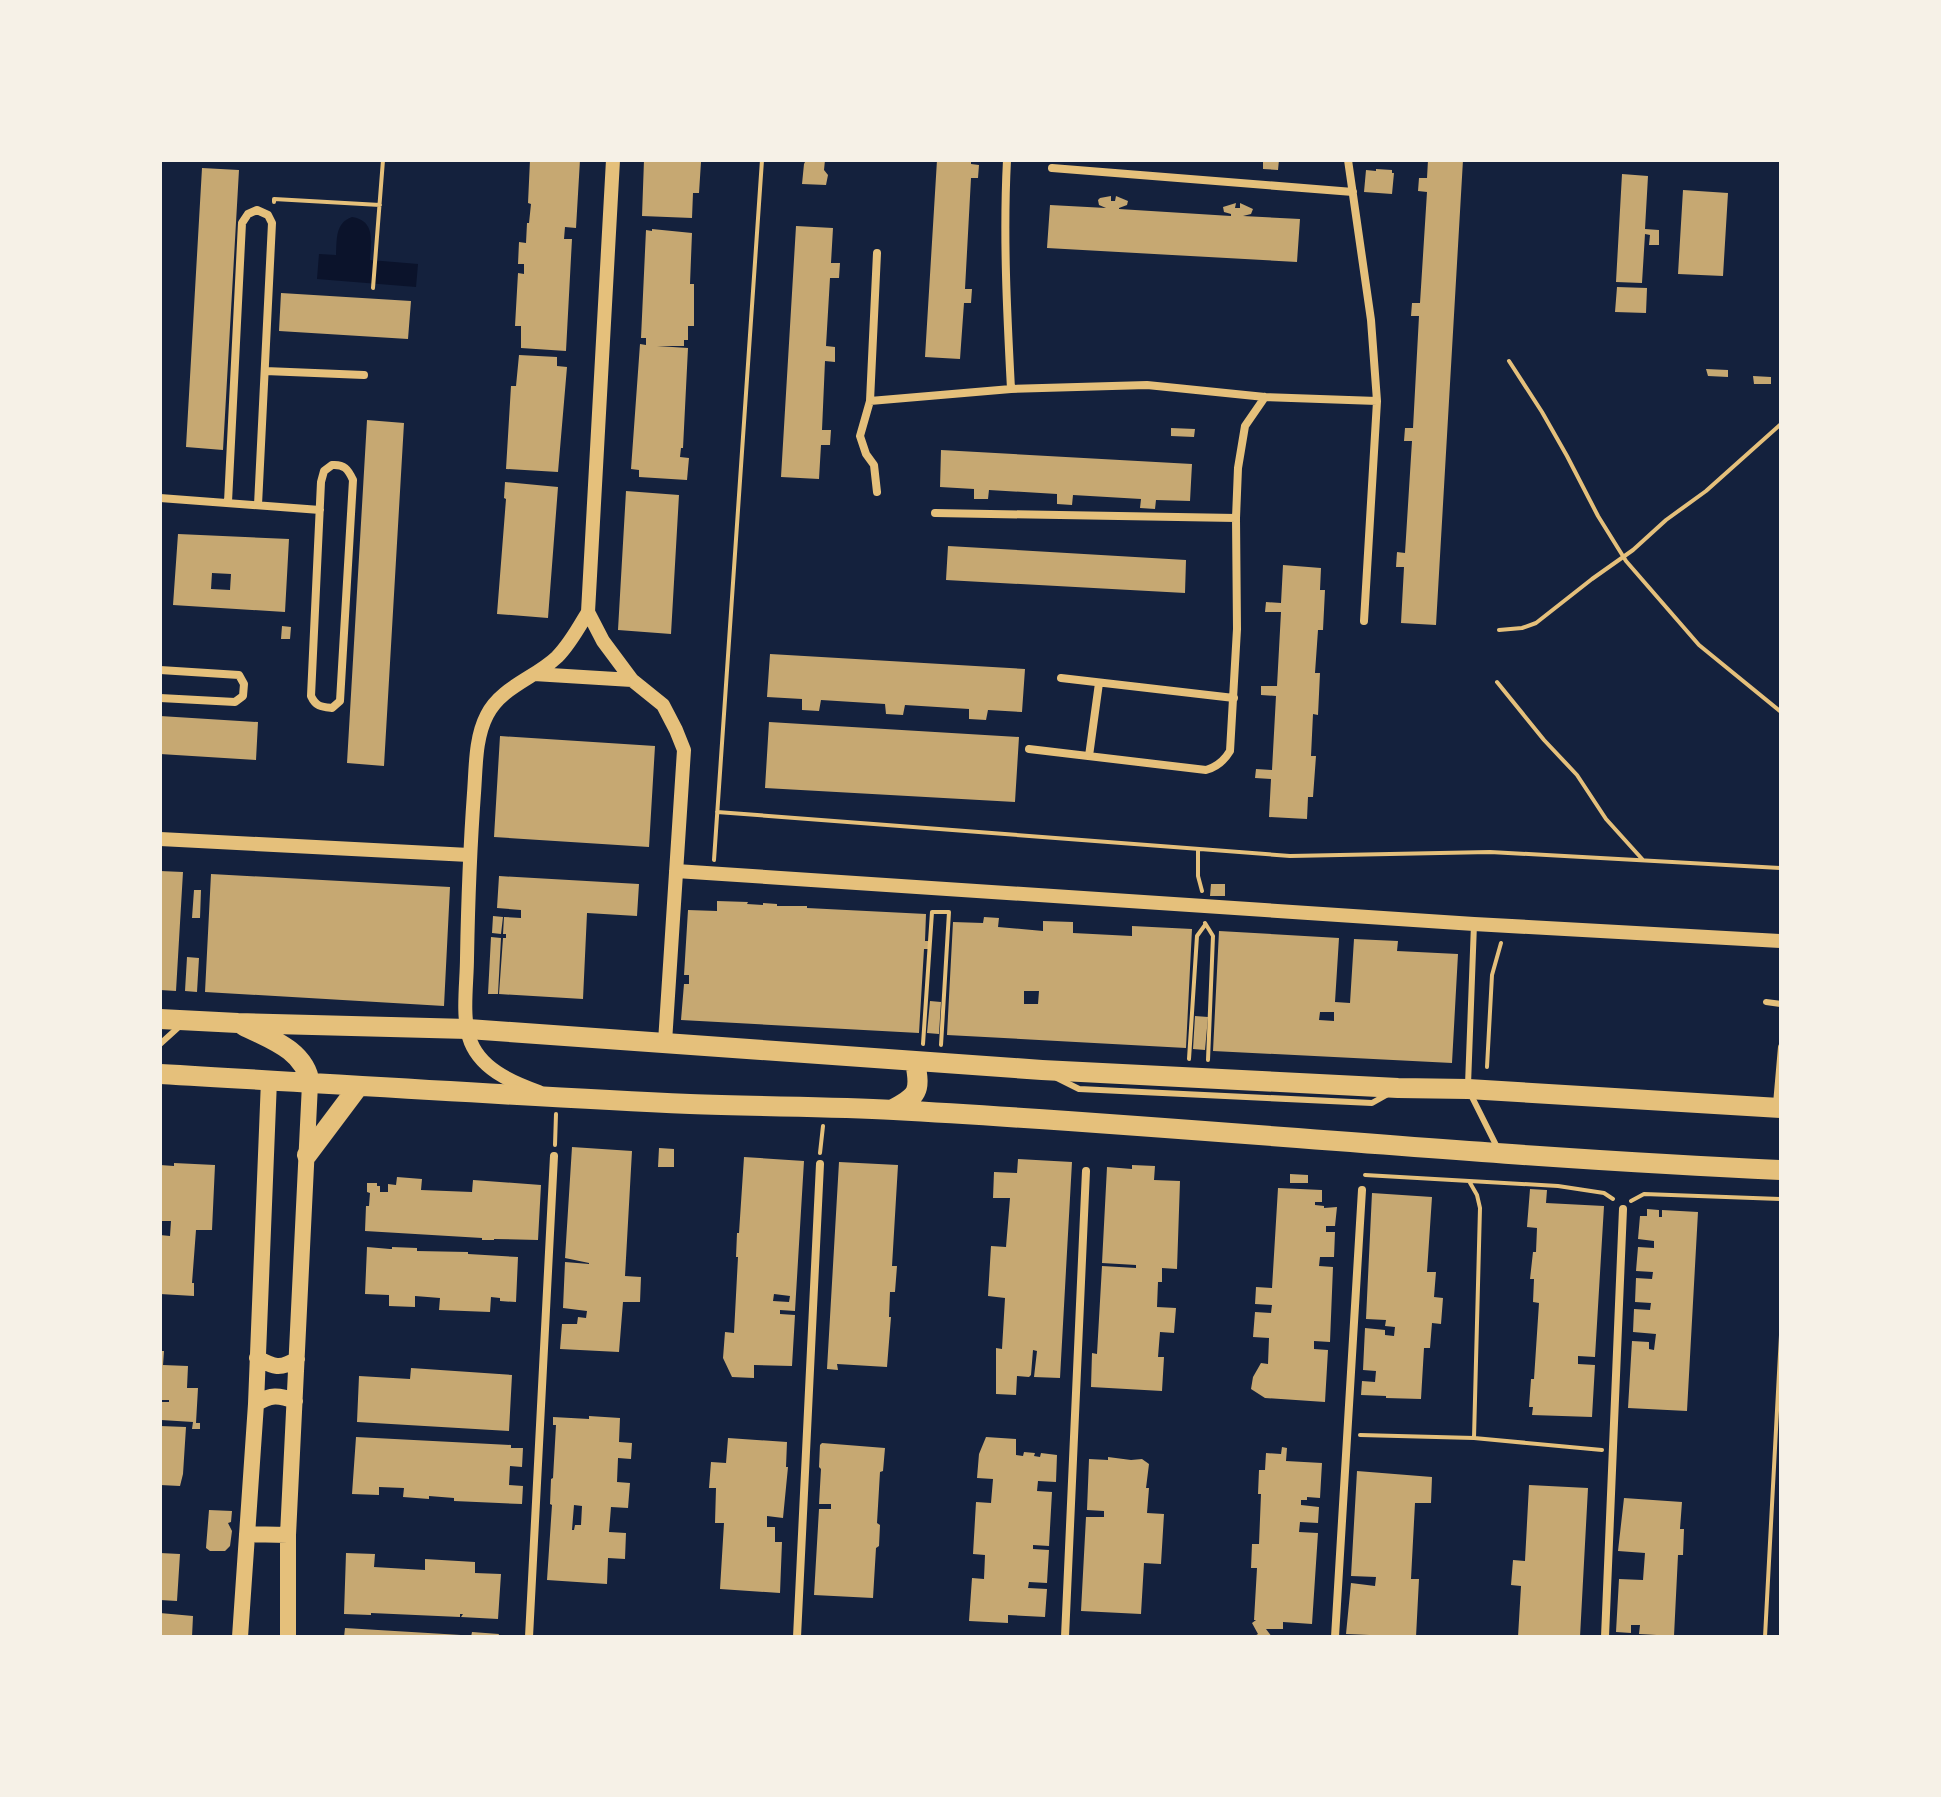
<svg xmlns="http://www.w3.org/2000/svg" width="1941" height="1797" font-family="'Fira Sans',sans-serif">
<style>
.water{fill:#0b132b}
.building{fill:#c6a872;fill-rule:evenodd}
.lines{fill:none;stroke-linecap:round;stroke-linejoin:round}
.path{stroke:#e5c07b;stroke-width:4}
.service{stroke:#e5c07b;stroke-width:6}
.minor{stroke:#e5c07b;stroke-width:8}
.tertiary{stroke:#e5c07b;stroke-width:14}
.secondary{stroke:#e5c07b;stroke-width:16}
.primary{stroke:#e5c07b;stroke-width:20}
</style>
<rect width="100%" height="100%" fill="#14213d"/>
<path class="water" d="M352 217C376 221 371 242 370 260L418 264 416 287 317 279 319 254 336 255C337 239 335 223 352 217Z"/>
<path class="building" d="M530 160H580L576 228 565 227 564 239H572L566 351 521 348V326H515L518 273 524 274V264H518L519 242 526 243 527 223H529L531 204 528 203Z
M644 160H694L701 162 699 193H693L692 218 642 216Z
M806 160H825L824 170 828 175 826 185 802 184 804 164Z
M937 160H971V164L979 165 978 178H971L965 289H972L971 303H964L960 359 925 357Z
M1263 160H1279L1278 170 1263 169Z
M1428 160H1463L1436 625 1401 623 1404 567H1396L1397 552 1405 553 1412 441H1404L1405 428H1413L1419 316H1411L1412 303H1420L1427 192 1418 191 1419 178H1427Z
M202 168 239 170 223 450 186 447Z
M1376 169 1392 170V173H1394L1392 194 1364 192 1366 170 1376 171Z
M1622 174 1648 176 1645 229 1659 230V245H1649L1650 235 1645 234 1642 283 1616 282Z
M1683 190 1728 193 1723 276 1678 274Z
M1111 196V201H1115L1116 196 1128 201 1127 205 1119 208V209L1231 216V214L1224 212 1223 207 1236 203 1235 208H1240V203L1253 209 1251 214 1243 216 1300 219 1297 262 1047 248 1050 205 1106 208 1099 205 1098 200 1100 198Z
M796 226 833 228 831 263H840L839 278H830L826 346 835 347V362L825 361 822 430H831L830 445H821L819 479 781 477Z
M652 229 692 233 690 284H694V326H688V340H684V346H657L688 348 683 448H681L680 457 689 458 687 480 639 477V470L631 469 640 344 646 345V338H641L646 230 652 231Z
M1617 287 1647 288 1646 313 1615 312Z
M281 293 411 301 408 339 279 331Z
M519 355 557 357V366L567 367 558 472 506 469 511 386H516Z
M1706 369 1728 370V377L1708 376Z
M1753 376 1771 377V384H1754Z
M367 420 404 423 384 766 347 763Z
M1171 428 1195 429 1194 437 1171 436Z
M941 450 1192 464 1190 501 1156 500 1155 509 1140 508 1141 499 1073 495 1072 505 1057 504V494L989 490 988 499H974V489L940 487Z
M505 482 558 487 548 618 497 614 506 499 504 498Z
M626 491 679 495 671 634 618 630Z
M178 534 289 539 285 612 173 605ZM212 573 231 574 230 590 211 589Z
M948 546 1186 560 1185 593 946 580Z
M1283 565 1321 568 1320 590H1325L1323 630H1318L1315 673H1320L1318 715 1313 714 1311 756H1316L1313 797H1308L1307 819 1269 817 1271 779 1255 778 1256 769 1272 770 1276 696 1261 695V686H1277L1281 612H1265L1266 602 1281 603Z
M282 626 291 627 290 639H281Z
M770 654 1025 669 1022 712 988 710 986 720 969 719V709L905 705 903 715 886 714 885 704 821 700 819 711 802 710V699L767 697Z
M160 716 258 722 256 760 160 754Z
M769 722 1019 737 1015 802 765 788Z
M500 736 655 746 649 847 494 837Z
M160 871 183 872 176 991 160 990Z
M211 874 450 887 444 1006 205 992Z
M499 876 639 884 637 916 587 913 583 999 499 994 503 938H506V934H503L504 917 521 918V910L497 908Z
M1211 884H1225V896H1210Z
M194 890H201L200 918H192Z
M717 901 748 902 747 904 763 905V903L777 904V906H807V908L926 914 925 941H931L930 949H924L919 1033 681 1020 684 984H689V975H684L688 910 717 911Z
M493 916 503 917 501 934 492 933Z
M984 917 999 918 998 927 1043 931V921L1073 922V933L1132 936V926L1192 929 1186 1048 947 1035 953 922 983 923ZM1024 991H1039L1038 1004H1024Z
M1219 931 1339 938 1335 1002 1350 1003 1354 939 1398 941 1397 951 1458 954 1452 1063 1213 1051ZM1320 1012H1334V1021L1319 1020Z
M491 937 501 938 498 994H488Z
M187 957 199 958 197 992 185 991Z
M930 1001 941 1002 939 1034 927 1033Z
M1195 1016 1208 1017 1205 1050 1193 1049Z
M572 1147 632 1151 625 1276 641 1277 640 1302H623L619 1352 560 1349 562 1324H577L578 1317 586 1318 587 1311 563 1308 565 1262 589 1264V1263L565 1258Z
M659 1148 674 1149V1167H658Z
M744 1157 804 1161 795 1311 780 1310V1314L795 1315 792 1366 754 1365V1378L732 1377 723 1358 725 1332 734 1333 738 1257H736L737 1233H739ZM774 1294 790 1296 789 1302 773 1301Z
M1018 1159 1072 1162 1060 1378 1034 1377 1037 1351 1033 1350 1031 1375 1029 1377 1017 1376 1016 1395 996 1394V1348L1002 1349 1005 1298 988 1296 991 1246 1006 1247 1010 1198H993L994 1172 1017 1173Z
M839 1162 898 1165 892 1266H897L895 1292H890L889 1317H891L887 1367 837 1364 838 1370 827 1369Z
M174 1163 215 1165 212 1230H196L192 1283H194V1296L160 1294V1235L170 1236 171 1221H160V1165L174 1166Z
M1132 1165 1155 1166 1154 1180 1180 1181 1177 1269 1162 1268V1282H1158L1157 1307 1176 1308 1174 1333 1160 1332 1158 1357H1164L1162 1391 1091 1387 1092 1353 1097 1354 1102 1266 1136 1268V1265L1102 1263 1107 1167 1132 1169Z
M1290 1174 1308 1175V1183H1290Z
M397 1177 422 1179 421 1190 472 1192 473 1180 541 1185 538 1240 494 1239V1240H482V1238L365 1231 366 1206H369L370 1193 367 1192V1183H377V1186H380V1192H388V1184L396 1185Z
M1278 1188 1322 1190V1202H1315V1205L1324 1206V1208L1337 1207 1335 1226H1326V1232H1335L1334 1257H1320L1319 1266 1333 1267 1330 1342 1314 1341V1349L1328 1350 1325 1402 1265 1398 1251 1389 1253 1377 1261 1363 1268 1364 1269 1338 1253 1337 1255 1312 1271 1313 1272 1305 1255 1304 1256 1287 1272 1288Z
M1530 1189 1547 1190 1546 1203 1604 1206 1595 1357 1578 1356V1364L1595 1365 1592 1417 1532 1415 1533 1407H1529L1531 1379H1534L1539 1303 1533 1302 1534 1279H1530L1533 1252H1536L1537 1228 1527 1227Z
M1372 1193 1432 1197 1427 1272H1436L1434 1297 1443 1298 1441 1324 1432 1323 1430 1348H1424L1421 1399 1386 1398V1396L1361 1395 1362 1381 1375 1382 1376 1371 1363 1370 1365 1328 1385 1330V1335L1394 1336 1395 1327 1385 1326 1386 1320 1366 1319Z
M1647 1209 1659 1210V1217H1662V1210L1698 1212 1687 1411 1628 1408 1632 1341 1649 1342V1349L1654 1350 1656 1334 1633 1332 1634 1309 1650 1310 1651 1303 1635 1302 1636 1278 1652 1279 1653 1272 1636 1271 1638 1247 1654 1248V1241L1638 1239 1640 1216H1647Z
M367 1247 390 1249H392V1247L417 1248V1251L468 1252V1254L518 1257 516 1302 500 1301V1298L491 1297 490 1312 439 1310 440 1298 415 1296V1307L389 1306V1295L365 1294Z
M160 1351H164L163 1365 188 1366 187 1388H198L196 1423H200V1429H192L193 1422 161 1420 160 1402H169V1400H160Z
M411 1368 512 1375 509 1431 357 1422 359 1376 410 1379Z
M589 1416 620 1418 619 1442 632 1443 631 1459 618 1458 617 1482 630 1483 628 1508 611 1507 609 1532 626 1533 625 1559 608 1558 607 1584 547 1580 552 1505 550 1504 551 1479 553 1478 556 1425H553V1417L589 1419ZM574 1505 582 1506 581 1525H575L574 1530H572Z
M160 1426 186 1427 183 1474 180 1486 160 1485Z
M356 1437 511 1445V1448H523L522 1467 510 1466 509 1485 523 1486 522 1504 454 1501V1498L429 1496V1499L403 1497 404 1488 379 1487V1495L352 1494Z
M986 1437 1016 1439V1455L1023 1456 1024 1452 1035 1453 1034 1456 1040 1457 1041 1453 1057 1455 1056 1482 1038 1481 1037 1491 1052 1492 1049 1546 1033 1545V1549L1049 1550 1047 1583 1029 1582 1028 1588 1047 1589 1045 1617 1008 1615V1623L969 1621 972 1578 984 1579 985 1555 973 1554 976 1502 991 1503 993 1479 977 1478 979 1454Z
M728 1438 787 1442 786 1467H788L783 1518 767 1516V1527H775V1542H782L780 1593 720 1589 724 1523H715L716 1488H709L711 1462 726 1463Z
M822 1443 885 1448 883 1471 880 1472 877 1523 880 1525 879 1546 876 1548 873 1598 814 1595 819 1509H831V1504H819L821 1469 819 1467 820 1445Z
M1282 1447 1287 1448 1286 1461 1322 1463 1320 1498 1307 1497V1500H1301V1505L1319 1507 1318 1523 1300 1522 1299 1532 1318 1533 1312 1624 1283 1622V1629H1266L1272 1637H1253L1258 1634 1252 1623 1256 1620H1254L1257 1568H1251L1252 1544H1259L1261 1494H1258L1259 1470H1265L1266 1453 1281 1454Z
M1108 1457 1131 1460 1142 1459 1149 1464 1146 1488H1149L1147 1513 1164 1514 1161 1564 1144 1563 1141 1614 1081 1611 1086 1517H1104V1511L1087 1510 1089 1459 1108 1460Z
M1357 1471 1432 1477 1431 1503H1415L1411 1579H1419L1416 1637 1346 1634 1351 1583 1375 1586 1376 1577 1351 1576Z
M1529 1485 1588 1488 1580 1637H1518L1521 1586 1511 1585 1513 1560 1525 1561Z
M1624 1498 1682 1502 1680 1529H1684L1683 1555H1678L1674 1636 1639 1634 1640 1625H1631V1633L1616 1632 1619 1579 1643 1580 1645 1553 1618 1551Z
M209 1510 232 1511 231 1522 228 1523 232 1531 230 1546 225 1551H210L206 1548Z
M160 1553 180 1554 177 1601 160 1600Z
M346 1553 375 1554 374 1567 425 1570V1559L475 1562V1573L501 1574 498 1619 461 1617 463 1614H460V1617L371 1613V1615L344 1614Z
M160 1613 193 1616 192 1637H160Z
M345 1628 461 1635V1637H344Z
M472 1632 499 1634 498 1637H471Z"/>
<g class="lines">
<path class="path" d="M274 202V199L380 205
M373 288 383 160
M1509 361 1542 412 1567 456 1598 516 1626 561 1699 645 1781 712
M1499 630 1522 628 1536 623 1592 579 1633 550 1666 520 1706 491 1781 424
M1497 682 1544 740 1577 775 1606 819 1643 860
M717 812 1290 856 1490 852 1781 868
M1198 849V876L1202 891
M714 860 762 160
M1205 923 1213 936 1208 1060
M923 1044 932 912H949L941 1045
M1189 1059 1197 936 1205 925
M1487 1067 1492 975 1501 943
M555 1145 556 1114
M820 1153 823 1126
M1365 1175 1558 1186 1604 1193 1613 1199
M1469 1181 1477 1195 1480 1208 1474 1438
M1631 1201 1644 1194 1781 1199
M1360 1435 1474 1438 1602 1450
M1765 1637 1781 1335"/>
<path class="service" d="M1766 1002 1781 1004
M160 1044 181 1025
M1057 1078 1079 1089 1372 1103 1388 1094
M1468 1085 1474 924
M1471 1095 1498 1149
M1776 1104 1781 1047"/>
<path class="minor" d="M1007 160C1003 237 1007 313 1011 389
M1348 160 1371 320 1377 401 1364 621
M1052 168 1353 192
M265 371 364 375
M870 401 1011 389 1147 385 1265 397 1377 401
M332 465C344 464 348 469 353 480L340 701 332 708C322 707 316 707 311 696L321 482 324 471Z
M877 492 874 465 866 454 860 436 870 401 877 253
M160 498 320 510
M228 502 242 223 248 214 257 210 268 215 272 223 258 505
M935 513 1236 518
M160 670 239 675 244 684 243 696 235 702 160 698
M1061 678 1234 698
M1029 749 1206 770C1217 767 1224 761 1230 751L1237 629 1236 518 1238 468 1245 426 1265 397
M1089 756 1099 683
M529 1637 554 1156
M797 1637 820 1164
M1065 1637 1086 1171
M1335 1637 1362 1190
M1605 1637 1623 1209"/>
<path class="tertiary" d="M588 612 603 641 632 680 663 705 676 730 684 750 665 1042
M588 612 613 160
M534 674 632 680
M160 839 469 855
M676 871 1474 924 1781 941
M539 1092C511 1082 478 1068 469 1037 462 1015 467 981 467 958 468 903 470 848 474 793 476 767 475 738 487 715 501 687 535 678 557 657 570 644 579 627 588 612"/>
<path class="secondary" d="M257 1358C274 1367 280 1370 297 1359
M256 1404C270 1394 279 1395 295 1401
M247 1534 288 1535
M240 1637 256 1404 269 1080
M288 1637V1535L310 1084"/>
<path class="primary" d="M160 1019 238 1023 468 1029 1042 1070 1398 1088 1468 1089 1781 1108
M244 1026C271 1039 306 1051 310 1084
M160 1074C337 1084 513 1096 690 1104 758 1107 826 1106 894 1110 1190 1126 1485 1157 1781 1170
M891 1110C918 1096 921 1092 915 1062
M307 1155 358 1087"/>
</g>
<rect width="1941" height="1797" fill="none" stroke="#f6f1e7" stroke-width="324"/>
</svg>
